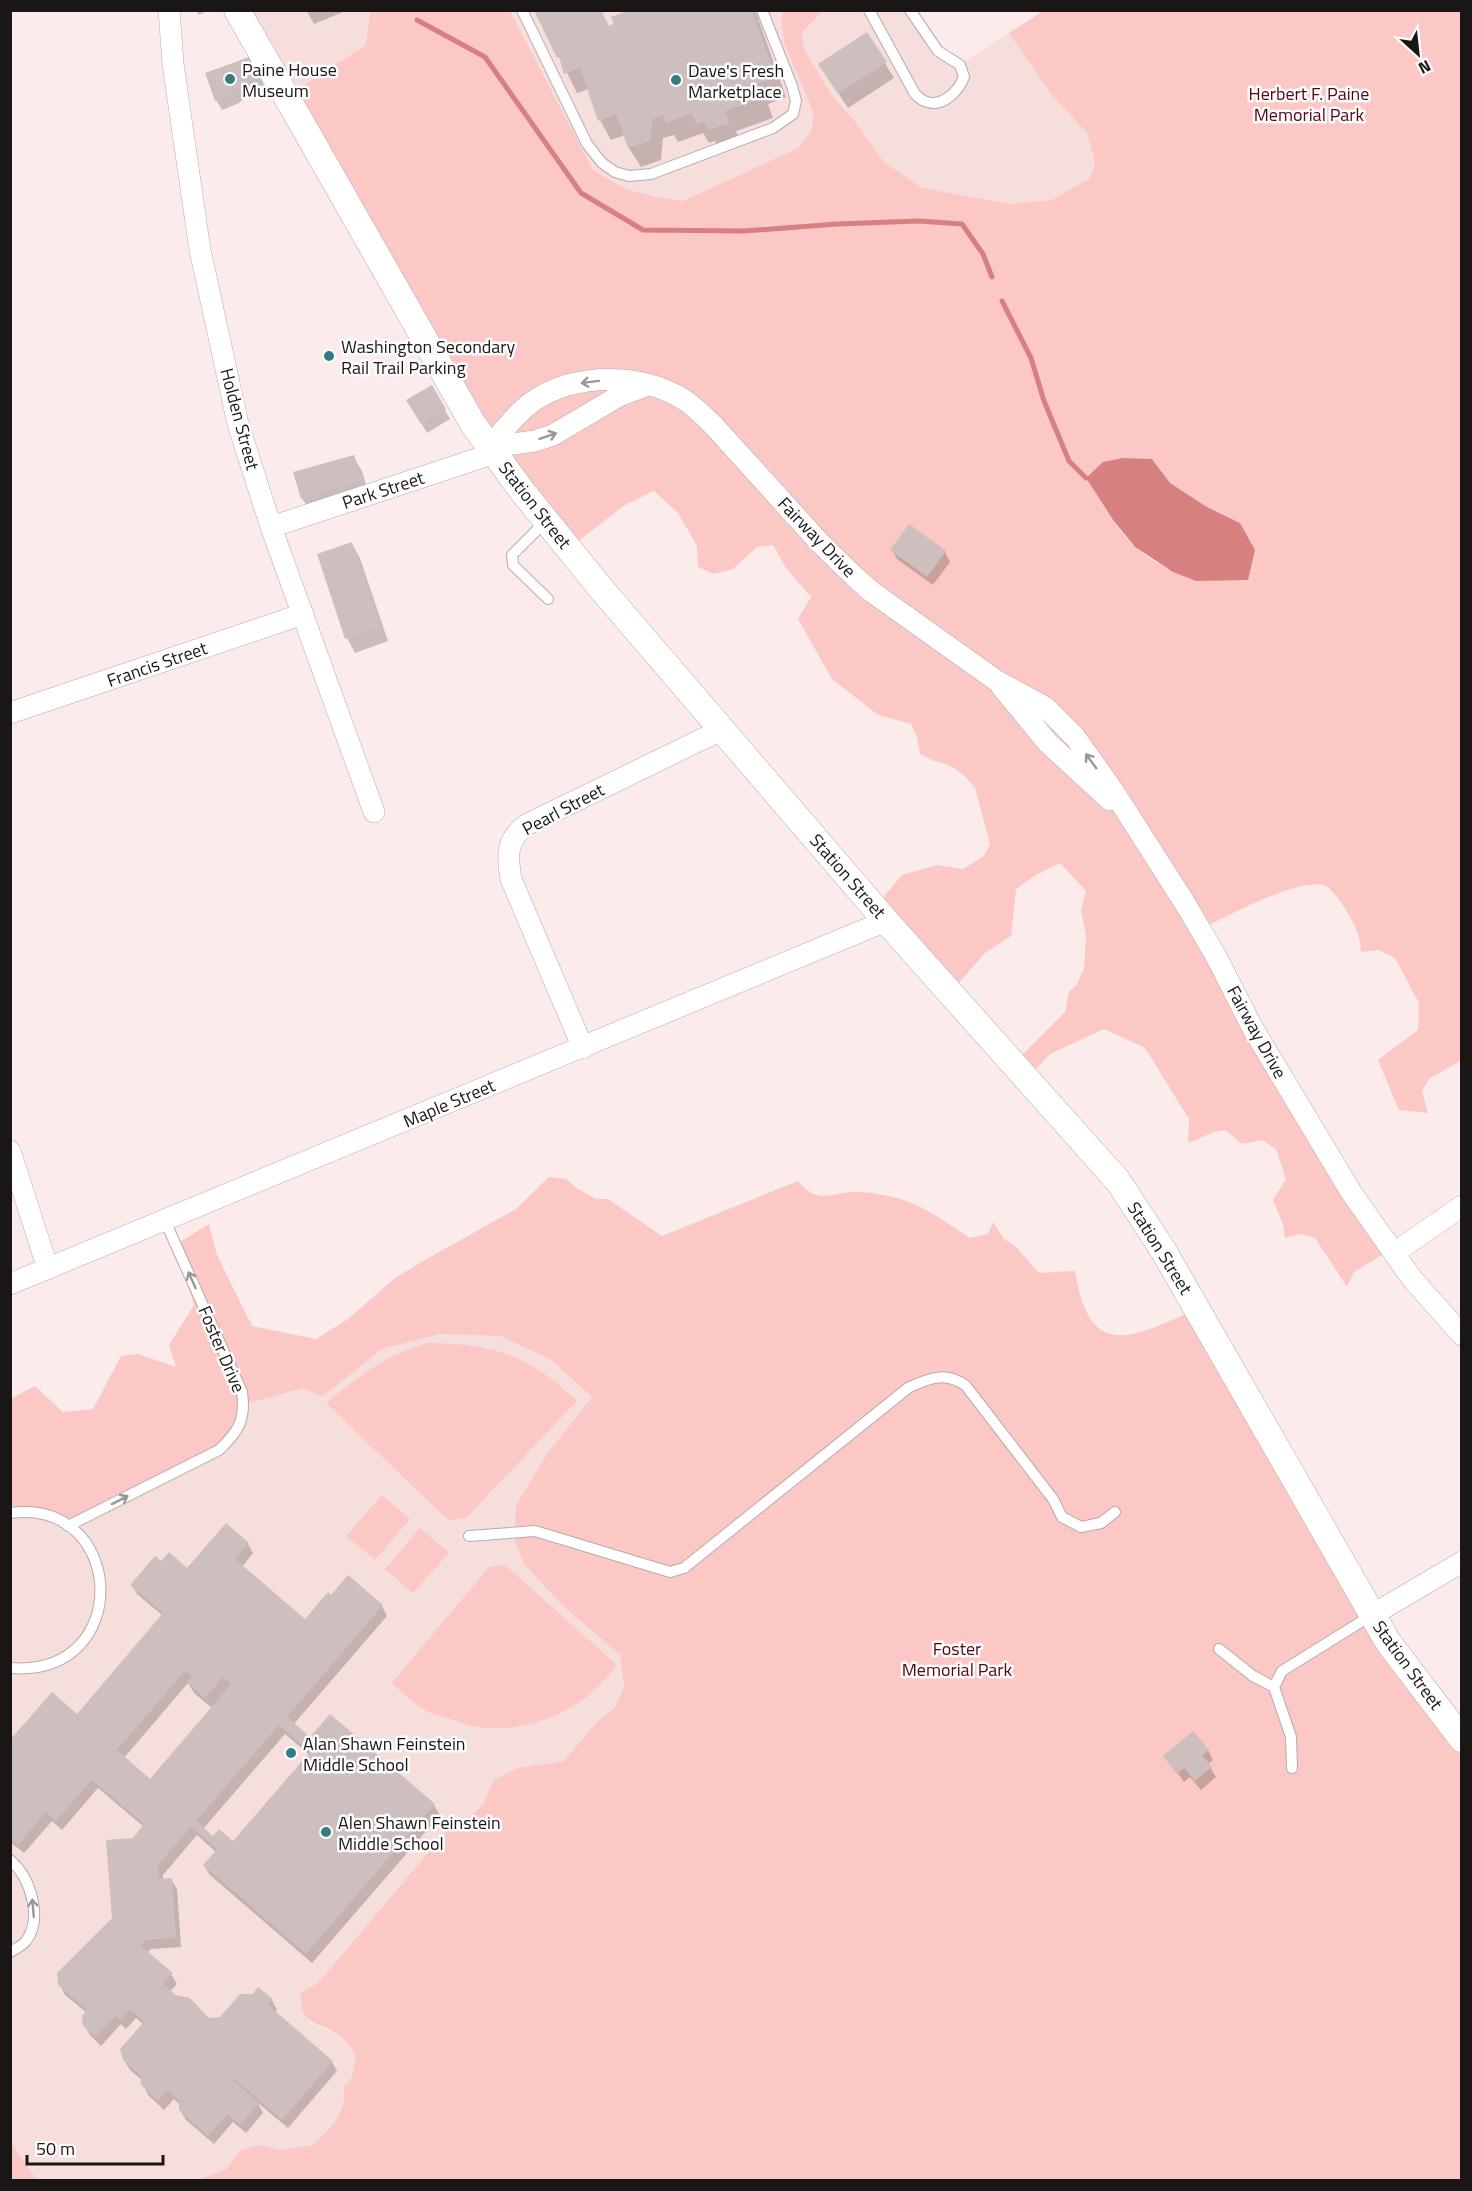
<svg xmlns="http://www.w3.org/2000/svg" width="1472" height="2191" font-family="'Titillium Web',sans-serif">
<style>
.built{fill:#f6dedd}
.green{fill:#fbc8c6;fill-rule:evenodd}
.water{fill:#d78080}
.shadow{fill:#0003;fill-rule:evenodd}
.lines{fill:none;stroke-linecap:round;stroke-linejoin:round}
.stream{stroke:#d78080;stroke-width:5}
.building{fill:#cdbfbe;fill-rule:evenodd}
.service-casing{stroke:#b9aaaa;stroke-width:12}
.minor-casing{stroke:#b9aaaa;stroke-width:22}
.tertiary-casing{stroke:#b9aaaa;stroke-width:27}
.service{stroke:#fff;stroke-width:10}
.minor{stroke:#fff;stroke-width:21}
.tertiary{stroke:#fff;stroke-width:26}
.oneway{stroke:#989696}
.poi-dot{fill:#337c80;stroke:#fdfdfd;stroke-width:2}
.labels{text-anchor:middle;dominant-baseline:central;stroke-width:5;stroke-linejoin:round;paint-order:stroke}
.poi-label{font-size:18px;fill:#1b1616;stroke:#fdfdfd;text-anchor:start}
.park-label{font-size:18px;fill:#560512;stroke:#fdfdfd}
.street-label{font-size:18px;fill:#1b1616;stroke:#fdfdfd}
</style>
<rect width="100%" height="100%" fill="#fbeceb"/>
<path class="built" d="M237 11H370L366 45 286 96Z
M510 11H782L781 18 784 43 813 112 812 130 798 148 683 201 653 196 626 189 593 170Z
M823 11H910L923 33 961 64 1009 33 1050 93 1087 133 1095 163 1090 178 1052 200 1011 204 922 188 884 162 854 120 831 94 804 49 802 32Z
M440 1334 500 1336 550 1359 592 1397 549 1451 517 1505 562 1605 620 1655 624 1686 616 1706 596 1723 564 1761 517 1768 494 1780 483 1804 472 1815 455 1821 330 1969 316 1984 301 1993 309 2022 340 2036 356 2056 352 2077 344 2087 345 2105 337 2119 314 2146 281 2150 259 2145 241 2150 226 2169 198 2180H37L11 2143 10 1514 242 1405 303 1388 322 1397 382 1349Z"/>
<path class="green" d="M370 11H510L593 170 626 189 653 196 683 201 798 148 812 130 813 112 784 43 781 18 783 11H823L802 32 804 49 831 94 854 120 884 162 922 188 1011 204 1052 200 1090 178 1095 163 1087 133 1050 93 1009 33 1043 11H1461L1462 1060 1429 1079 1422 1091 1428 1113 1399 1110 1378 1060 1418 1030 1419 1003 1395 958 1379 950 1361 952C1360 946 1360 939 1358 934 1354 922 1335 888 1323 885 1297 878 1226 917 1201 929L1390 1250 1354 1272 1347 1287 1315 1238 1301 1234 1285 1238 1283 1224 1273 1200 1286 1179 1276 1149 1262 1140 1242 1144 1225 1130 1214 1132 1188 1143 1189 1119 1145 1048 1104 1029 1050 1054 1026 1080 1015 1062 1065 1012 1069 992 1077 984 1084 968 1086 936 1081 910 1086 891 1060 863 1036 875 1016 889 1011 936 985 953 951 992 877 905 902 875 937 865 963 869 984 856 990 844 975 788 965 776 949 765 934 761 920 754 917 736 911 724 878 715 832 679 798 619 811 597 786 568 773 545 757 547 733 569 714 574 698 567 697 546 678 513 654 491 625 505 568 549 493 452 286 96 366 45ZM1123 458 1152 459 1170 483 1207 507 1240 523 1196 581C1175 573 1152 562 1135 547 1115 528 1101 501 1086 478Z
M549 1177 566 1179 576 1188 596 1199H608L662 1236 798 1181C819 1206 829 1192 856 1192 869 1192 885 1195 897 1198 925 1206 946 1222 970 1238L988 1234 993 1222 1004 1239 1016 1247 1039 1273 1075 1271C1090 1362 1130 1338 1195 1310L1461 1741V2180H198L226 2169 241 2150 260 2145 281 2150 314 2145C332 2124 346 2117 344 2087L352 2077 356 2056C351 2050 347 2042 341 2037 321 2020 299 2029 301 1993L316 1984 330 1969 455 1821 472 1815 483 1804 494 1780 517 1768 564 1761 596 1723 616 1706 624 1686 620 1655 562 1605 525 1565 515 1542 516 1505 549 1451 592 1397 550 1359 500 1336 440 1334 382 1349 322 1397 303 1388 242 1405 239 1421 218 1449 68 1525 48 1516 11 1514 10 1399 35 1386 63 1412 93 1409 121 1356 138 1354 176 1367 169 1345 194 1305 175 1245 209 1224 217 1255 252 1326 316 1339 348 1319 395 1278 425 1260 516 1209Z
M429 1343C495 1344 528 1355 577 1401L466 1518 448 1520 326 1403C360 1376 386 1354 429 1343Z
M382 1495 410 1519 375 1560 346 1536Z
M420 1528 449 1553 413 1593 385 1569Z
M505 1565 617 1665C587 1707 538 1731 486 1728 474 1728 461 1722 450 1719 440 1716 428 1713 420 1707 409 1700 401 1691 392 1683L489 1567Z
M10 2143H11L37 2180H11Z"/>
<path class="water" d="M1123 458 1152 459 1170 483 1207 507 1240 523 1255 550 1248 580 1196 581 1173 572 1135 547 1113 520 1086 478 1103 462Z"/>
<path class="shadow" d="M196 10H209L199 15Z
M306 10H348L314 24Z
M536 10H601L609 27 633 10H755L786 97 768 104 773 118 736 131 740 143 720 150 715 141 709 143 703 133 678 142 674 135 663 138 661 160 641 167 629 148 625 135 611 140 600 120 589 89 577 93Z
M867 34 894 78 848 108 829 79Z
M257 67 264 86 251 91 239 103 222 110 216 100Z
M431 387 450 419 427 433 408 401Z
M353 456 362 471 369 495 311 513 302 498Z
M352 544 360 558 388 641 355 653 347 638Z
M892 550 945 552 950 562 933 585 897 559Z
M248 1544 253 1553 242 1567 305 1621 331 1597 382 1606 387 1616 293 1725 310 1739 330 1716 434 1805 440 1815 312 1963 210 1875 204 1866 216 1852 197 1835 163 1875V1880L171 1879 177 1889 181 1947 151 1949 147 1953 171 1974 177 1984 169 1992 209 2020 221 2019 272 2000 277 2010 275 2013 332 2062 337 2071 288 2128 258 2103 263 2113 246 2133 233 2122 214 2144 186 2120 180 2110V2105L174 2099 164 2110 148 2095 142 2080 130 2070 124 2060 144 2025 136 2018 126 2029 121 2024 101 2046 90 2035 84 2025 87 2013 65 1995 60 1985 114 1918 133 1839 144 1827 98 1788 62 1830 52 1821 24 1853 10 1842V1743L77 1716 163 1616 137 1594 132 1585 161 1563 187 1570ZM188 1683 194 1693 212 1708 150 1781 124 1758ZM285 1734 310 1755 234 1843 214 1838 203 1829Z
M1208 1750 1213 1760 1208 1764 1216 1777 1201 1790 1190 1777 1184 1782 1165 1756Z"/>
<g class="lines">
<path class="stream" d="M417 20 485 57 581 193 643 230 744 231 837 224 919 221 962 224 983 254 992 277
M1002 301 1031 358 1044 401 1069 461 1086 478"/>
</g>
<path class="building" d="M534 10H601L609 26 614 24 611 17 629 10H752L776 77 758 84 762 98 725 111 730 123 708 130 704 121 696 124 692 113 666 123 663 115 653 119 650 141 628 148 616 114 598 121 580 68 564 74 559 57 557 58Z
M867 32 887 62 838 94 818 64Z
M252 56 260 77 245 82 234 94 215 101 205 73Z
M432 385 446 409 421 424 406 400Z
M354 455 362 480 301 499 293 472Z
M909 524 946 551 927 577 890 550Z
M352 542 381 626 345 639 317 554Z
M226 1523 249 1543 235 1559 305 1619 328 1592 331 1595 348 1575 383 1605 287 1717 310 1737 330 1714 435 1804 306 1954 203 1865 217 1849 191 1827 158 1865 159 1879 172 1878 176 1938 145 1940 141 1946 173 1973 163 1984 176 1995 190 1998 209 2018 220 2017 240 1994H253L258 1987 273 1999 268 2005 333 2061 282 2120 234 2079 233 2080 259 2103 240 2125 227 2114 208 2136 179 2110V2100L168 2090 158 2101 141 2085 140 2075 123 2060 120 2049 144 2022 130 2009 120 2020 115 2016 95 2037 83 2026 82 2016 87 2010 58 1985 57 1973 112 1918 106 1840 133 1838 144 1824 92 1780 56 1821 46 1812 18 1845 10 1838V1740L52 1692 77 1714 163 1613 130 1585 155 1556 161 1561 169 1552 187 1568ZM185 1671 192 1677 187 1683 205 1698 223 1677 231 1684 150 1779 117 1750ZM279 1725 310 1752 233 1841 219 1829 213 1836 196 1821Z
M1193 1731 1209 1750 1202 1755 1212 1767 1195 1781 1184 1768 1177 1774 1163 1756Z"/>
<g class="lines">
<g class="service-casing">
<path id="service" d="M522 10 587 144 602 163 615 172 629 176 651 174 773 128 793 114 796 101 792 86 762 10
M869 10 915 94C918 97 923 101 927 102 944 107 959 90 964 77L960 65 938 51 910 10
M546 521 512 555 513 565 548 599
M10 1513C126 1497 135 1678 10 1668
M68 1526 219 1450C238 1432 246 1420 242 1392L165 1221
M469 1536 535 1531 670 1572 684 1568 908 1388C929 1378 946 1371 966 1386L1053 1499 1062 1517 1081 1527 1101 1523 1115 1512
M1219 1649 1253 1676 1274 1687
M1292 1768 1291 1737 1274 1687 1282 1671 1372 1615
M10 1860C31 1878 43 1918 26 1941 22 1946 15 1949 10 1952"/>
</g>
<g class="minor-casing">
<path id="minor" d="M169 10 173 64 200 250 238 424 271 527 374 812
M490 447C504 430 517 412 535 400 578 372 643 373 686 401 696 408 705 417 714 426L820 543 856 578 872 592 997 681 1045 707 1075 737 1112 789 1186 905 1217 958 1252 1027 1351 1192 1413 1280 1462 1335
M490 447 535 441 553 435 619 396 648 385
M271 527 495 453
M1001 686 1048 743 1110 800
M10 713 303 614
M583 1048 511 879C507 856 506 840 526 825L721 730
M10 1151 48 1269
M1394 1253 1462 1206
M10 1284 886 921
M1372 1615 1462 1562"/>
</g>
<g class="tertiary-casing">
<path id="tertiary" d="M237 10 473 424 522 491 603 591 886 921 1118 1181 1163 1250 1388 1642 1462 1739"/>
</g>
<use href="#service" class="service"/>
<use href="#minor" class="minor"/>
<use href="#tertiary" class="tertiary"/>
</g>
<defs><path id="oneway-shaft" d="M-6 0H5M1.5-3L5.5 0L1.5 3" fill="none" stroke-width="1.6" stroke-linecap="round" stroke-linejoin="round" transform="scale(1.5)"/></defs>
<g class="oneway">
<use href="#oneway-shaft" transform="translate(590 382) rotate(173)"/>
<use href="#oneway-shaft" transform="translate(548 436) rotate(-19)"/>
<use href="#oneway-shaft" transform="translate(1091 761) rotate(-126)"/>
<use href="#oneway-shaft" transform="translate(192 1280) rotate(-114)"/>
<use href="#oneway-shaft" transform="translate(120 1500) rotate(-27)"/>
<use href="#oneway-shaft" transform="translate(33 1908) rotate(-95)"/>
</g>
<g class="poi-dot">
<circle cx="230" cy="79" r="6"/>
<circle cx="676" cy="80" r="6"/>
<circle cx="329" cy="356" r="6"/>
<circle cx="291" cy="1753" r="6"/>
<circle cx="326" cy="1832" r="6"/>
</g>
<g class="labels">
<g class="poi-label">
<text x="242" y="69">Paine House<tspan x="242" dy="21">Museum</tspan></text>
<text x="688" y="70">Dave's Fresh<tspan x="688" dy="21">Marketplace</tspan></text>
<text x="341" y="346">Washington Secondary<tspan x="341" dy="21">Rail Trail Parking</tspan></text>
<text x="303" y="1743">Alan Shawn Feinstein<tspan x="303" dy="21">Middle School</tspan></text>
<text x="338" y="1822">Alen Shawn Feinstein<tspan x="338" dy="21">Middle School</tspan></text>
</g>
<g class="park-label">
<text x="1309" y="93">Herbert F. Paine<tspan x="1309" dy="21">Memorial Park</tspan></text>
<text x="957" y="1648">Foster<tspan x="957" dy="21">Memorial Park</tspan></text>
</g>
<g class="street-label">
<text transform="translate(240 419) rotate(75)">Holden Street</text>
<text transform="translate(383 490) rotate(-18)">Park Street</text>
<text transform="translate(535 505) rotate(52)">Station Street</text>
<text transform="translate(817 537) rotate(46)">Fairway Drive</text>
<text transform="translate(157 664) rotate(-19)">Francis Street</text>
<text transform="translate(563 809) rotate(-28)">Pearl Street</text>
<text transform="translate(848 876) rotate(49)">Station Street</text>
<text transform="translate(1257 1032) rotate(61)">Fairway Drive</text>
<text transform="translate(449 1103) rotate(-23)">Maple Street</text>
<text transform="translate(1160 1248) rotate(58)">Station Street</text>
<text transform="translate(222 1349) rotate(67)">Foster Drive</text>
<text transform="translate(1408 1665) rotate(54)">Station Street</text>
</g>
</g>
<rect width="1472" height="2191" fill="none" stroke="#1b1616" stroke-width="24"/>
<g transform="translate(1418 54) rotate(153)" stroke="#fdfdfd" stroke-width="4.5" paint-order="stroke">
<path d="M0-4.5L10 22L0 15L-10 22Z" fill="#1b1616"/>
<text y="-9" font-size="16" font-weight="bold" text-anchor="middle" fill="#1b1616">N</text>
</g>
<path d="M27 2155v9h136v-9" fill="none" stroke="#1b1616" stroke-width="3"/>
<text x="36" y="2155" font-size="18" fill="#1b1616" stroke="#fdfdfd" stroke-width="4.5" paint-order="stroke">50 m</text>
</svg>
